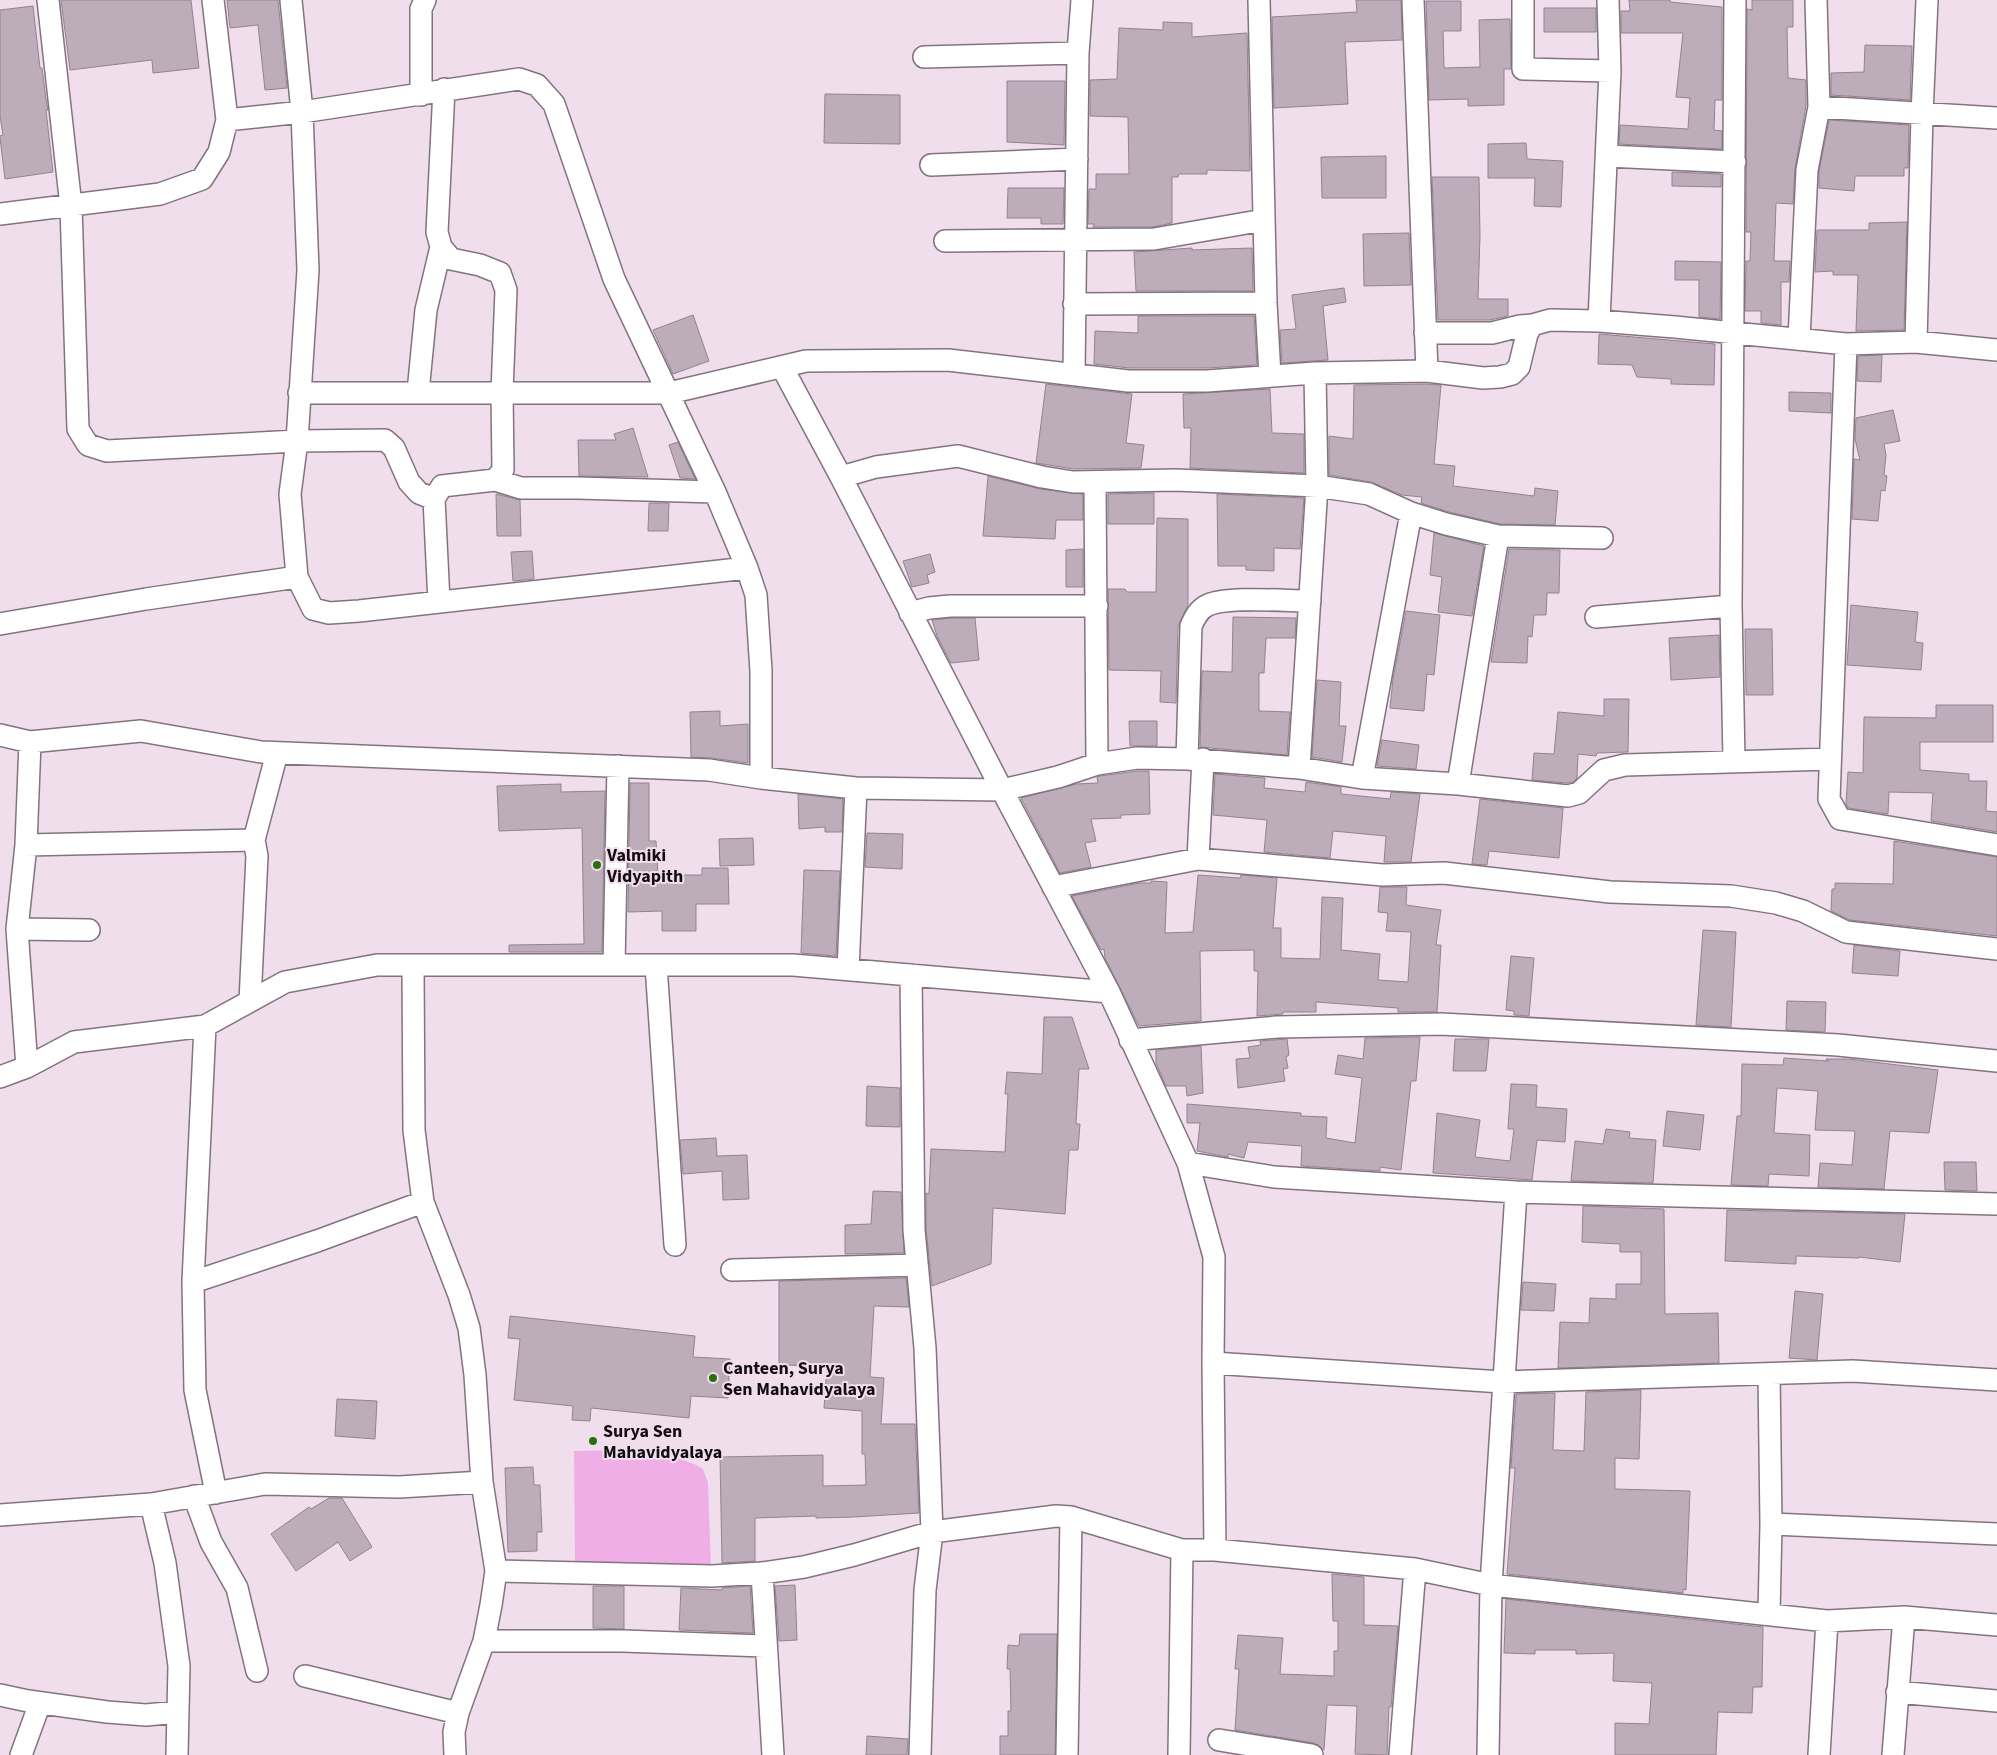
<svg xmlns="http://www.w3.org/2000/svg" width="1997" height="1755" font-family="'Source Sans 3',sans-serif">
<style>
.green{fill:#efafe6}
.building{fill:#bdacba;stroke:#938390}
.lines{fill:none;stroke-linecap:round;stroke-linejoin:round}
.street-casing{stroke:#837380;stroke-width:24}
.street{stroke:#fff;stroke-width:21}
.poi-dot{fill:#2b6f0c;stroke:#f0deed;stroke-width:2}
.labels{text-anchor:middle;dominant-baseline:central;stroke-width:4;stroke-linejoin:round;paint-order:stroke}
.poi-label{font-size:18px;font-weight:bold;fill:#130d12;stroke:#f0deed;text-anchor:start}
</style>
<rect width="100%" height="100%" fill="#f0deed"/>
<path class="green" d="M631 1450C649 1451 689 1459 703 1469L708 1483 711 1569 575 1564 574 1451Z"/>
<path class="building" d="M61 0H191L199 68 153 73 152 60 70 70Z
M227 0H278L287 88 265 90 258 25 230 28Z
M1356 0H1401L1402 40 1345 42 1348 104 1274 108 1272 17 1357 12Z
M1629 0H1670V2L1722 7V100H1715L1714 130 1722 131V149L1619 144 1620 125 1688 129 1690 98 1676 97 1683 33H1621V11H1630Z
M1752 0H1793V27H1787L1788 78 1806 80V106L1795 168 1793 204 1776 203 1774 261H1790L1789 282H1781V325L1761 323V311H1745L1746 261H1750L1751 232H1746L1747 9 1752 10Z
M1426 1H1461V31H1443L1444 68 1480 67 1479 20 1510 19 1511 69H1504V105L1468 106V99L1429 100Z
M33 6 40 68H42L46 99 48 110H46L53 172 5 179 0 138V136L3 135 0 116V10Z
M1544 8H1596V32H1544Z
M1163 22 1192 23V37L1247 33 1250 171 1207 170V174H1179L1178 177H1172V223L1153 227H1093L1094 224H1088L1089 189H1096V174H1129L1128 117 1090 116V80L1117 79 1119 28 1163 30Z
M1865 45 1912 46 1910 100 1831 95V73L1864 72Z
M1007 81H1065L1064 145 1007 142Z
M825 94 900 95V144L824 143Z
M1829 120 1909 125 1908 168H1904V176H1855L1854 191 1819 188V171Z
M1526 143 1527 159 1563 161 1561 207 1534 206 1535 178H1488V144Z
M1386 156V198H1322L1321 157Z
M1672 172 1721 174V187L1672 186Z
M1432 177H1479L1480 236 1478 299H1508V316L1490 320H1438Z
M1008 188H1064L1063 224H1041V218H1007Z
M1907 222 1904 330 1856 331 1858 275H1833V271L1815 272 1817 230H1869V223Z
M1409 233 1411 285 1364 286 1363 234Z
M1192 248V250L1252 248 1253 291H1136L1134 252Z
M1675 261 1721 262 1720 319 1699 317V280H1675Z
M1344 288 1346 302 1323 306 1328 360 1282 363 1280 330 1296 329 1292 295Z
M693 315 709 361 673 374 653 330Z
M1138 316H1254L1257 365 1207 368H1129L1094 364 1095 331 1138 333Z
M1599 334 1715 344 1714 385 1671 384V379L1637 377 1632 365 1598 364Z
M1882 355 1881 382 1857 381 1858 356Z
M1046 384 1132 394 1126 443 1144 445 1141 468 1074 469 1036 463Z
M1426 384 1441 385 1434 464 1455 466 1453 486 1534 496 1535 488 1558 491 1555 525 1500 524 1449 512 1421 503 1422 497 1402 495 1371 482 1329 475V436L1353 439 1354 385Z
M1270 389 1272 433 1304 434V473L1190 468 1191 428H1184L1183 394Z
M1789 392 1831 393V413L1789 411Z
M1893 410 1900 441 1884 444 1886 455 1884 475 1887 476 1885 491 1881 490 1878 521 1852 519 1854 459 1860 460 1855 439 1856 418Z
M633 428 648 477 579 476 578 440H616L614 434Z
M678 442 695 479 680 478 669 445Z
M988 476 1040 489 1083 494V520H1056L1055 539 983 536Z
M1154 493V524H1108V494Z
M496 494 520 500 521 536H497Z
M1217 494 1304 498 1300 549 1274 548V571L1246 570V566H1218Z
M649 503H669L668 531H648Z
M1157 518 1188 519V605L1178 626 1176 703 1160 702 1161 671 1109 670 1108 589H1125L1127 592H1156Z
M1434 533 1484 546 1472 616 1438 612 1442 577 1430 575Z
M1083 549V587H1066V550Z
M1509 549 1560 550 1559 593H1547L1546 615H1534L1532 637 1528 636 1527 663 1491 662Z
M532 551 534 579 513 581 511 552Z
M930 554 935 572 927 575 929 583 912 587 903 561Z
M1851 605 1918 612 1915 642 1923 643 1921 670 1847 665Z
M1406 611 1440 615 1434 675 1427 674 1424 711 1390 708 1393 679Z
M1233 617 1296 618 1295 638H1266L1264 673H1259V711L1290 712 1287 755 1200 747 1202 671 1232 672Z
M951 618H975L979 660 951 663 937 636 932 620Z
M1745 629H1772L1773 695H1746Z
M1719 635 1720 677 1671 680 1669 638Z
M1317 680 1341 682 1339 726H1346L1342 762 1312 757Z
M1604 699H1629L1628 752 1597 753 1596 756 1578 754 1577 778 1573 782 1567 783 1532 780 1534 753 1554 754 1558 712 1604 716Z
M1936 705H1993V742H1920V770L1969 774V781H1987L1986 811 1997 812V832L1931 821 1933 793 1889 792 1888 814 1848 808 1846 804 1848 772 1863 773 1864 717 1936 718Z
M720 711V726L748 724V763L711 758 691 757 690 712Z
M1129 721H1157V746H1130Z
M1382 740 1419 745 1416 769 1377 766Z
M1138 771H1149L1150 814 1121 815V818L1091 819 1096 841 1085 843 1091 867 1060 873 1021 798 1076 784 1098 783 1097 777 1100 776Z
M1215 774 1265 778 1264 788 1305 792 1306 782 1341 787V794L1390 799 1391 792 1420 794 1411 862H1384L1386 836 1333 831 1330 858 1264 852 1267 820 1213 815Z
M630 783H649V841H656L658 875H702V868H728L729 904H696V931H662V911L628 912Z
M561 784V792L605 791 602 952H509V945L584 944 582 828 499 831 497 786Z
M798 794 843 799 842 832H825V827L799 829Z
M1480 799 1563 808 1559 858 1489 851 1487 865 1472 864Z
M867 833 903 834 902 869 865 867Z
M753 838 754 865 720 866 719 839Z
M1894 841 1997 857V936L1850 920 1831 911 1832 889H1835V883L1893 884Z
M804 870 840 871 836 956 801 953Z
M1198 875 1240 878 1241 875 1277 878 1273 928H1281V958L1320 959 1322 897 1343 898 1341 950 1380 954 1378 980 1408 982 1411 932 1386 931 1388 913 1378 912 1380 887H1407L1406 905 1441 910 1436 945H1441L1437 1012H1398V1008L1316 1002V1012H1283V1014L1257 1016 1258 971H1254V950L1200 951 1201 1021 1139 1026 1105 958 1104 949 1101 950 1072 896 1140 883H1151V881L1167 882 1165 933 1193 932Z
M1703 930 1736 932 1731 1027 1696 1025Z
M1854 945 1900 951 1898 976 1852 973Z
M1511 956 1534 958 1529 1016 1514 1015V1011L1506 1010Z
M1787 1001 1826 1002 1825 1032 1786 1030Z
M1044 1017H1072L1089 1069H1079L1076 1124H1080L1078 1150H1069L1065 1214 993 1208 991 1264 932 1286 926 1229V1193L929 1194 931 1149 1005 1152 1008 1094H1005L1007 1072 1042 1074Z
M1420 1037 1416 1081H1411L1401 1170 1380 1167V1171L1301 1166 1302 1146 1248 1142 1244 1158 1228 1154V1157L1197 1151 1200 1123H1187V1104L1301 1113V1116L1327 1117 1326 1138 1355 1143 1362 1078 1335 1074 1338 1055 1363 1059 1365 1038Z
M1287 1039 1289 1055 1286 1057 1288 1068 1283 1069 1285 1081 1238 1088 1236 1059 1250 1058 1248 1047 1261 1045 1260 1041Z
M1455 1039H1489L1486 1071H1453Z
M1201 1046 1203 1093 1187 1096 1186 1086H1166L1156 1063V1050Z
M1784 1058 1829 1061 1826 1059H1849L1938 1070 1929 1133 1890 1131 1884 1189 1818 1187 1820 1163 1852 1165 1855 1131 1815 1130 1818 1091 1777 1088 1774 1133 1810 1135 1809 1176 1769 1174 1768 1186 1731 1185 1737 1116H1741L1742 1064 1783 1065Z
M1511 1084 1537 1085 1536 1107 1567 1109 1565 1142 1537 1140 1532 1180 1433 1173 1437 1113 1480 1120 1475 1157 1510 1161 1514 1129H1508Z
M867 1086 900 1088V1127L866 1126Z
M1667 1111 1704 1115 1700 1150 1663 1146Z
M1606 1129 1630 1132 1629 1138 1656 1140 1653 1183 1571 1181 1575 1141 1603 1144Z
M716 1138 717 1156 747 1155 749 1199 723 1200 722 1171 683 1174 680 1140Z
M1944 1162H1976L1977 1191 1945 1190Z
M873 1191 901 1192 904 1253 845 1254V1225L871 1224Z
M1583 1206 1664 1209 1665 1314 1718 1313 1719 1363 1558 1368 1560 1322 1589 1323 1590 1298 1616 1299V1284H1641V1252H1620V1244L1582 1242Z
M1727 1210 1905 1214 1900 1262 1859 1257V1258L1796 1256V1264L1725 1261Z
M906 1278 909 1307 874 1306 870 1377 884 1378 881 1424H915L919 1513 854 1517 816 1518V1516L755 1518V1561L722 1563 720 1457 823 1455V1486L866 1485 865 1454H862V1411L824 1408 827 1366 779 1365V1281Z
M1523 1282 1556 1284 1554 1311 1521 1310Z
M1795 1291 1823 1294 1817 1360 1789 1358Z
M510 1316 695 1336 693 1357 730 1359 728 1398 691 1396 689 1418 591 1408 590 1421 572 1420 573 1406 514 1400 520 1339 508 1338Z
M1641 1390 1639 1459 1615 1458V1489L1690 1491 1686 1590 1683 1589V1593L1507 1574 1515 1468H1511L1516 1394 1555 1393 1553 1450 1584 1451 1586 1392Z
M337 1399 377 1401 375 1439 335 1436Z
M533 1467 534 1485H540L542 1532H537V1551L508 1552 505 1468Z
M329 1498H342L372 1547 350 1561 338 1542 296 1571 271 1534 309 1507 311 1509Z
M1332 1574 1364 1577V1625L1398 1626 1391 1707H1389L1387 1755 1355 1754 1357 1706 1327 1705 1324 1750 1314 1743 1235 1730 1239 1669H1235L1238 1635 1283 1638 1280 1674 1334 1676V1651H1338V1621H1333Z
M795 1585 797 1640 779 1641 775 1586Z
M593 1586H624V1629L593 1628Z
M750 1586 753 1633 679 1630 681 1588 722 1590V1588Z
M1506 1599 1763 1627 1762 1687H1753L1752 1713 1718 1712 1716 1755H1615V1723L1649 1724 1652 1683 1613 1681 1614 1653 1576 1654V1650H1535V1654L1504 1653Z
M1020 1634H1057L1055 1755H1000V1736H1008V1711H1011L1010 1669H1007L1008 1645 1019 1646Z
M867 1736 908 1739 907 1755H866Z"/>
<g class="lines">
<g class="street-casing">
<path id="street" d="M48 0 71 206 78 429 88 445 107 451 297 441 385 440 394 448 409 482 419 493 434 499
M291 0 302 112 308 270 297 441 290 494 297 577 313 609 329 613 359 611 747 568
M1259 0 1266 303 1270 376
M1413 0 1427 371
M1523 0V69L1610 71
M1816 0 1819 107
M924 57 1078 53
M421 95V9L425 0
M227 120 302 112 519 79 537 85 554 104 614 279 715 492 747 568 756 595 761 671V778
M1607 156 1735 162
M931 165 1077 159
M0 214 160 194 202 179 219 152 227 120 213 0
M945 241 1154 239 1264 220
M1074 304 1266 303
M1599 321 1610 71 1608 0
M1425 333H1492L1520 326 1532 325
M1799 339 1807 170 1819 107 1997 118
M1916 342 1922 115 1927 0
M1846 344 1829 799 1840 819 1997 845
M782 367 841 477 1002 790 1109 992 1188 1163 1214 1257 1213 1363 1215 1550
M1074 373 1078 53 1082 0
M418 392 426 310 441 247
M299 393H669L806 361 948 360 1128 381H1207L1315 373 1427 371 1483 378 1500 377 1512 374 1519 367 1527 334 1532 325 1550 320 1599 321 1675 327 1846 344 1916 342 1997 350
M841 477 876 467 958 456 1042 477 1073 482 1175 480 1317 486 1369 494 1411 513 1446 524 1498 536
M495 480 521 488H578L715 492
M1095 483 1097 764
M439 602 434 499 442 486 495 480 503 470 502 392 506 290 500 273 480 265 451 259 441 247 437 232 444 89
M910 613 929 608 950 606H1097
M1596 617 1731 606
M0 624 146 599 297 577
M0 735 30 742 141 731 261 752 709 770 761 778 856 788 1002 790 1058 777 1097 764 1137 758 1187 759 1299 768 1362 778 1458 784 1568 796 1579 793 1604 770 1625 765 1830 759
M1187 759 1191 626C1195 617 1199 609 1208 605 1227 596 1286 601 1310 601
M1734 761 1731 606 1735 0
M1299 768 1317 486 1315 373
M1362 778 1411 513
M1458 784 1498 536 1602 538
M26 845 254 840
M1198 859 1203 759
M1053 887 1198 859 1383 875 1444 873 1610 892 1731 896 1776 903 1803 911 1846 932 1997 949
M17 929 89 930
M614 965 618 766
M656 965 675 1245
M413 966 414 1130 423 1202 459 1295 469 1328 475 1375 482 1482 496 1571 491 1605 484 1641 458 1713 454 1732 455 1755
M848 970 856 788
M911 975 914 1230 925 1348 932 1532 925 1590 920 1755
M250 1001 257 856 254 840 277 753
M205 1026 193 1282 195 1390 216 1493
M1130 1040 1277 1027 1441 1024 1838 1045 1997 1061
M27 1067 17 929 26 845 30 742
M0 1077 27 1067 74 1042 205 1026 285 982 377 965H793L1109 992
M1188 1163 1274 1177 1516 1192 1997 1204
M732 1270 917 1265
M193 1282 317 1241 423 1202
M1213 1363 1502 1382 1853 1371 1997 1380
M1769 1374 1771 1524 1769 1614
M194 1496 211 1542 237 1588 257 1671
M151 1504 165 1563 179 1666 177 1755
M0 1515 151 1504 265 1484 399 1487 482 1482
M1771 1524 1997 1534
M496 1571 712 1576 762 1573 804 1567 854 1555 932 1532 1056 1516 1071 1517 1182 1550H1215L1415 1569 1491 1585 1827 1621 1904 1617 1997 1625
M762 1573 773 1755
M484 1641H623L766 1646
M305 1676 458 1713
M1897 1692 1997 1701
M0 1695 28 1701 107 1712 146 1715 178 1712
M1219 1740 1312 1755
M21 1755 40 1703
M1067 1755 1071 1517
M1179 1755 1182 1550
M1400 1755 1415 1569
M1488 1755 1491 1585 1516 1192
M1819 1755 1827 1621
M1893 1755 1904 1617"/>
</g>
<use href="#street" class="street"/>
</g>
<g class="poi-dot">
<circle cx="597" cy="865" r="5"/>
<circle cx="713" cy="1378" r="5"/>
<circle cx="593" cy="1441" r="5"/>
</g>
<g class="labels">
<g class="poi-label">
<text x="607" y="855">Valmiki<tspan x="607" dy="21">Vidyapith</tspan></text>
<text x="723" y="1368">Canteen, Surya<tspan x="723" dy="21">Sen Mahavidyalaya</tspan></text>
<text x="603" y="1431">Surya Sen<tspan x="603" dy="21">Mahavidyalaya</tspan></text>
</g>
</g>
</svg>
